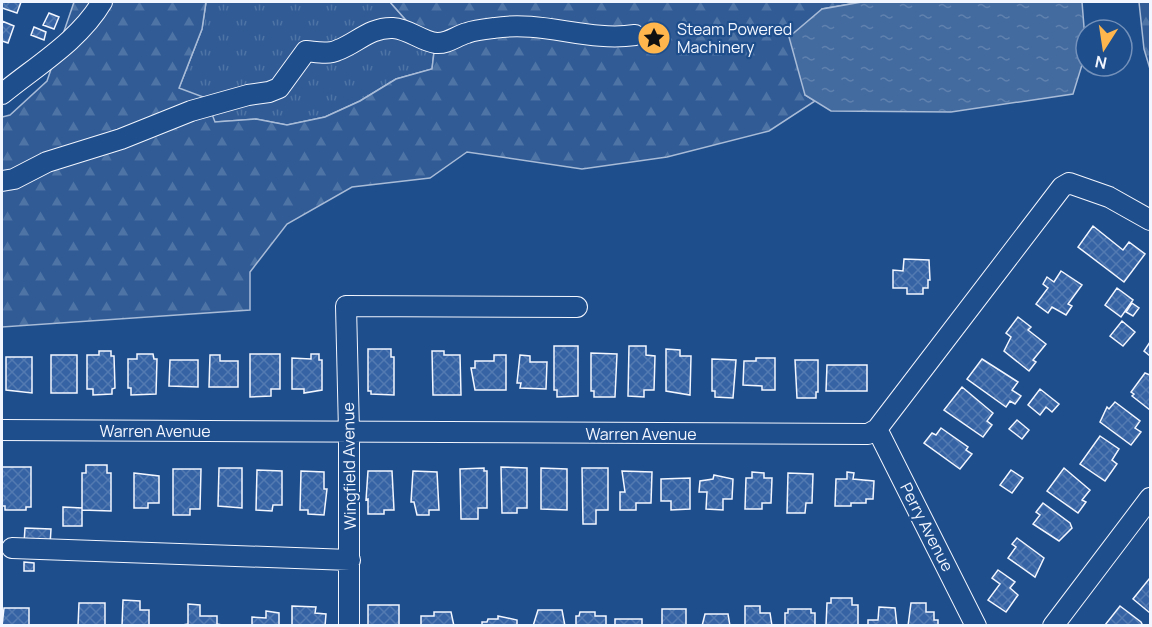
<svg xmlns="http://www.w3.org/2000/svg" width="1152" height="627" font-family="Manrope,sans-serif">
<style>
.grass{fill:url(#grass-tufts);stroke:#a8bbd7;stroke-width:1.5}
.forest{fill:url(#forest-firs);stroke:#a8bbd7;stroke-width:1.5}
.water{fill:url(#water-ripples);stroke:#a8bbd7;stroke-width:1.5}
.building{fill:url(#building-cross-hatch);stroke:#f2f6ff;stroke-width:1.5}
.lines{fill:none;stroke-linecap:round;stroke-linejoin:round}
.minor-casing{stroke:#f2f6ff;stroke-width:22}
.minor{stroke:#1f4e8c;stroke-width:20}
.labels{text-anchor:middle;dominant-baseline:central;stroke-width:4.5;stroke-linejoin:round;paint-order:stroke}
.poi-label{font-size:16px;fill:#f2f6ff;stroke:#1f4e8c;text-anchor:start}
.street-label{font-size:16px;fill:#f2f6ff;stroke:#1f4e8c}
</style>
<defs>
<pattern id="grass-tufts" width="24" height="20" patternUnits="userSpaceOnUse" patternTransform="scale(1.5)"><rect width="24" height="20" fill="#305b95"/><path d="M3 7l-1-3M5 7V3M7 7l1-3M15 17l-1-3M17 17v-4M19 17l1-3" fill="none" stroke="#4e73a5"/></pattern>
<pattern id="forest-firs" width="22" height="20" patternUnits="userSpaceOnUse" patternTransform="scale(1.5)"><rect width="22" height="20" fill="#305b95"/><path d="M5 1l3.5 6h-7zM16 11l3.5 6h-7z" fill="#4e73a5"/></pattern>
<pattern id="water-ripples" width="26" height="14" patternUnits="userSpaceOnUse" patternTransform="scale(1.5)"><rect width="26" height="14" fill="#446ba0"/><path d="M2 4q2-2 4 0t4 0M15 11q2-2 4 0t4 0" fill="none" stroke="#5f81ae"/></pattern>
<pattern id="building-cross-hatch" width="8" height="8" patternUnits="userSpaceOnUse" patternTransform="scale(1.5)"><rect width="8" height="8" fill="#3563a3"/><path d="M0 0l8 8M0 8l8-8" fill="none" stroke="#537ab1"/></pattern>
</defs>
<rect width="100%" height="100%" fill="#1f4e8c"/>
<path class="grass" d="M206 2H390L434 52 432 69 396 79 360 101 325 117 287 125 256 119 215 122 179 88 202 29Z"/>
<path class="forest" d="M74 2H206L202 29 179 88 206 98 215 122 256 119 287 125 325 117 360 101 396 79 432 69 434 52 390 2H862L822 9 805 95 815 101 769 131 667 157 582 169 467 152 430 178 352 187 287 224 250 272V310L2 327V117L10 115 47 81Z
M1139 2H1150V69L1144 49Z"/>
<path class="water" d="M862 2H1082L1086 52 1073 94 951 112 831 111 805 95 789 37 822 9Z"/>
<path class="building" d="M2 2H21L17 13 2 8Z
M49 13 59 17 54 29 43 25Z
M2 21 14 26 8 43 2 41Z
M34 27 46 32 44 40 31 35Z
M1093 226 1123 250 1129 242 1145 254 1124 282 1078 247Z
M904 259 929 260 930 280H928V288H923V294H907V288H893V270L903 271Z
M1061 271 1082 285 1068 304 1072 306 1066 315 1052 307 1048 313 1036 304 1048 288 1043 284 1047 277 1054 282Z
M1117 288 1133 300 1121 317 1105 305Z
M1132 303 1139 308 1133 316 1126 312Z
M1018 317 1031 327 1028 330 1046 344 1033 360 1036 362 1029 371 1004 351 1011 337 1006 333Z
M1122 321 1135 332 1123 346 1110 336Z
M1150 342V356L1144 351Z
M554 346H578V396L557 397V390H554Z
M629 346H646V355L655 356 654 390H644V397L628 396Z
M368 349H391V357H394V395L371 394V391H368Z
M666 349 680 350V356H691L690 395 666 391Z
M99 351H111V356H114L115 388 112 389V394L93 395V389H87V355H99Z
M432 351H444V355H460L461 395H433Z
M591 353 617 354 615 397H594V391H591Z
M137 354H153L154 359H157L156 394 131 395V388H128V359H137Z
M250 354H280V389H271V396L250 397Z
M311 354H319V360H322V390L304 393V389H292V358L311 359Z
M51 355H77V393H51Z
M210 355H220V361H238V387H209Z
M494 355H506V390H475L471 368H475V361H494Z
M520 355 530 356V362H547L546 389 520 388 521 383H517Z
M6 357H32V393L6 390Z
M756 358H775V390H762V386L743 385 744 361H756Z
M712 359 736 360 733 398 715 397V391H712Z
M982 359 1018 382 1012 390 1021 396 1015 404 1010 401 1006 407 967 379Z
M170 360H198V387L169 386Z
M795 360H818V392H816V398H797Z
M827 365H867V391H826Z
M1145 373 1150 375V410L1132 396 1134 394 1131 392Z
M962 387 993 413 987 421 992 425 983 437 944 410Z
M1040 389 1059 404 1052 412 1046 407 1040 415 1028 405Z
M1115 402 1140 421 1135 428 1141 432 1131 445 1100 422 1107 407 1109 409Z
M1017 420 1029 430 1022 439 1009 429Z
M941 428 968 447 966 450 972 454 960 469 924 443 932 433 936 435Z
M1100 436 1119 449 1112 460 1117 464 1105 481 1080 464Z
M86 465H107V473H111V511L82 510V473H86Z
M2 467H31V507H26V510H5V506H2Z
M501 467 527 468V508H517V513H502Z
M219 468H242V508L218 506Z
M484 468V471H487V508H478V519H461L460 469Z
M541 468 567 469V510L541 509Z
M582 468H608V510H596V524H583Z
M1064 468 1090 490 1082 500 1086 502 1078 513 1047 491Z
M173 469H201L200 509H190V515H173Z
M257 470 282 471V505H273L272 511 256 510Z
M1011 470 1023 478 1012 493 1000 485Z
M301 471 324 472V489H327L324 515 308 514V510H300Z
M368 471H392L394 510H384V514H368V499L366 500Z
M413 471 437 472 439 510H429V515H417L414 502H411Z
M622 471 652 472 651 503H636V510H620V492H625Z
M752 472 764 473V478H772L771 503H762V509H745L746 478H752Z
M847 472 854 473 853 479 874 481 873 499H866V503H851V506H835L836 479H847Z
M134 473 159 476V503H148V508H134Z
M788 473 813 474 812 503H806L805 513H787Z
M714 475 733 479 732 499H723V510L706 509 707 492H699L700 481 713 479Z
M690 478V509L671 510V501H661V479Z
M1043 503 1070 523 1072 528 1059 541 1033 524 1040 515 1036 512Z
M63 507 82 508V526H63Z
M25 528 51 529 50 545 24 544Z
M1017 538 1044 558 1035 577 1008 558 1016 547 1012 544Z
M24 562 34 563V571H24Z
M998 570 1015 582 1010 588 1018 595 1006 612 988 600 1000 584 992 578Z
M1149 579 1150 580V613L1133 599Z
M831 598H852V605H858V626H826L827 603H831Z
M123 600 140 601V610H149V626H122Z
M79 603H105V626H78Z
M911 603H926V612H934V620H938V626H908Z
M188 604 200 605V616H217V624L227 626H177L188 624Z
M368 605H399V626H368Z
M292 606 316 607 315 613 326 614 325 626H292Z
M745 606H760V613H770L772 626H745Z
M1120 606 1141 622 1143 626 1105 625Z
M879 607 895 608 897 626H868V620H878Z
M4 608H29V626H2Z
M662 609H686V626H662Z
M788 609H811V613H815V626H785V613H788Z
M538 610H562L565 626H533Z
M266 611 279 613V626H252V617L266 618Z
M434 612H451L454 626H421V616H434Z
M580 612H595V616H606V626H576V616H579Z
M705 614H728L730 626H702Z
M498 616 517 620V626H482V622H487L488 619H498Z
M615 619H642V626H615Z"/>
<g class="lines">
<g class="minor-casing">
<path id="minor" d="M2 94C36 66 79 41 102 2
M2 181 14 179 47 162 121 139 191 111 248 95 269 92 279 88 306 51C317 52 328 55 338 50 357 43 370 27 393 28 409 29 421 41 436 43 448 44 456 36 467 33 475 30 485 29 494 28 543 20 587 42 635 35
M877 429 976 626
M2 430 868 434 877 429 1062 187 1069 183 1109 197 1150 220
M12 548 350 560
M349 626V432L346 306 577 307
M1053 626 1150 498"/>
</g>
<use href="#minor" class="minor"/>
</g>
<defs>
<g id="sight-disc" transform="scale(1.725)"><circle r="9.5" fill="#ffb74d" stroke="#1f4e8c"/><path d="M0-6L1.8-2.2L6-1.7L2.9 1.2L3.7 5.4L0 3.3L-3.7 5.4L-2.9 1.2L-6-1.7L-1.8-2.2Z" fill="#111"/></g>
</defs>
<g fill-rule="evenodd">
<use href="#sight-disc" x="654" y="38"/>
</g>
<g class="labels">
<g class="poi-label">
<text x="677" y="29">Steam Powered<tspan x="677" dy="18">Machinery</tspan></text>
</g>
<g class="street-label">
<text x="155" y="431">Warren Avenue</text>
<text x="641" y="434">Warren Avenue</text>
<text transform="translate(349 466) rotate(-91)">Wingfield Avenue</text>
<text transform="translate(927 527) rotate(63)">Perry Avenue</text>
</g>
</g>
<rect width="1152" height="627" fill="none" stroke="#f2f6ff" stroke-width="6"/>
<g transform="translate(1104 48) rotate(192)"><circle r="28" fill="#1f4e8c" stroke="#7391ba" stroke-width="1.5"/>
<path d="M0-4.5L10 22L0 15L-10 22Z" fill="#ffb74d"/>
<text y="-9" font-size="16" font-weight="bold" text-anchor="middle" fill="#f2f6ff">N</text>
</g>
</svg>
